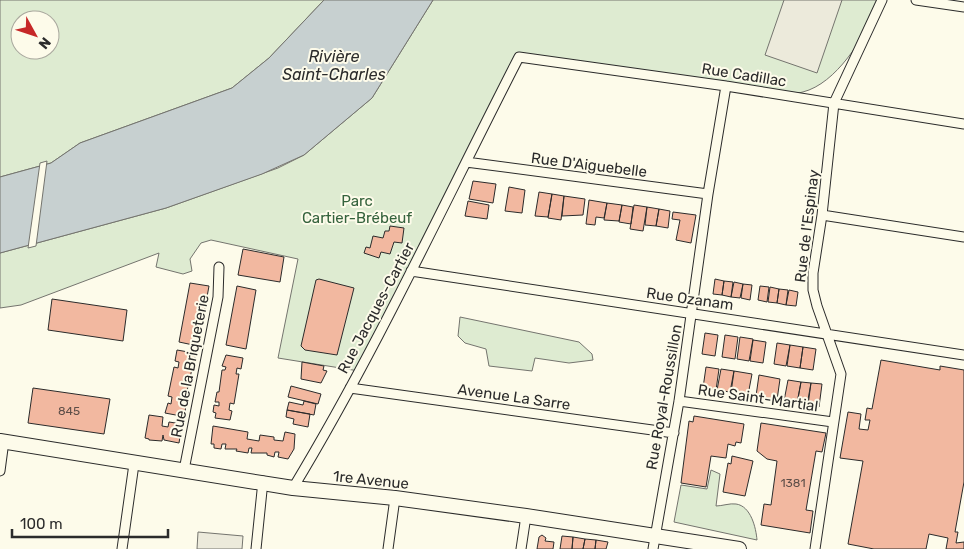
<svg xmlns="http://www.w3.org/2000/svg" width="964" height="549" font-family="Rubik,sans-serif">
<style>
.green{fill:#deebd1;stroke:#74746e;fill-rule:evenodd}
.parking{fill:#eceadb;stroke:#74746e}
.water{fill:#c7d0d0;stroke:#74746e}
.pier{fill:#fdfbea;stroke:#74746e}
.building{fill:#f2b8a0;stroke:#2b2b2b}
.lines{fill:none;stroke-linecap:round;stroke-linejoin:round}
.street-casing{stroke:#2b2b2b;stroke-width:11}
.secondary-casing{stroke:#2b2b2b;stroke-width:16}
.street{stroke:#fdfbea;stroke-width:9}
.secondary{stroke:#fdfbea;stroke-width:14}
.labels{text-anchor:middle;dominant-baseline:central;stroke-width:4;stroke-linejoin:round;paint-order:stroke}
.number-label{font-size:12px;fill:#5d4e48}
.street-label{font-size:15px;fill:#2b2b2b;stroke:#fdfbea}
.park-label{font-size:15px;fill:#34623c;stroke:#fdfbea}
.water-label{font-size:16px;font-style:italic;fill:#2b2b2b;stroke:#fdfbea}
</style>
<rect width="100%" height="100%" fill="#fdfbea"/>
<path class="green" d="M0 0H324L269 58 232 88 80 143 51 163 0 177ZM20 20H50V50H20Z
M433 0H882C867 31 842 77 809 90 801 93 793 94 786 96L519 57 359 371 278 358 298 259 211 240 201 243 190 259 192 271 183 274 156 267 159 253 21 305 0 308V253L166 208 278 168 304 155 372 98Z
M460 317 579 342 592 354 593 360 569 363 535 358 532 371 489 366 486 349 465 343 458 336Z
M711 470 720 474 716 506C722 506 730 503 736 504 751 506 756 528 757 540L674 522 681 485 707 489Z"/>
<path class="parking" d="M784 0H842L817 73 765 55Z
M198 532 243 536 242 549H197Z"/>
<path class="water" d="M324 0H433L372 98 304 155 262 174 166 208 0 253V177L51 163 80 143 232 88 269 58Z"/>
<path class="pier" d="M47 161 36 246 28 248 40 163Z"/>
<path class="building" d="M473 181 496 184 493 203 469 199Z
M509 187 525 190 522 213 505 211Z
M539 192 552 194 548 217 535 216Z
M552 194 564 196 561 220 548 218Z
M564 196 585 199 583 215 562 216Z
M589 200 607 203 604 218 596 217 595 225 586 224Z
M468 201 489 205 487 219 465 216Z
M607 203 622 205 619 221 604 220Z
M622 205 633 207 631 224 619 222Z
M634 205 647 207 643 231 630 229Z
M647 207 659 209 656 226 645 225Z
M659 209 670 211 668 228 656 226Z
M673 212 696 215 691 243 676 240 680 220 672 219Z
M390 226 404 228 402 243 394 242 390 254 381 252 379 258 364 253 366 247 370 248 373 236 383 238 385 231H389Z
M243 249 284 257 280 282 238 275Z
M319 279 354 288 337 355 305 350 301 346 316 280Z
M715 279 724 281 722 295 713 294Z
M724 281 733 282 731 297 722 295Z
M734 282 743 284 740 298 731 297Z
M190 283 209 286 198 346 179 342Z
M743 284 752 285 750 300 741 298Z
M237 286 256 290 246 349 226 345Z
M760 286 769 287 767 302 758 300Z
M770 287 779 289 777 303 768 302Z
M779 289 788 290 786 305 777 303Z
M789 290 798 292 796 306 786 305Z
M52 299 127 310 123 341 48 330Z
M705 333 718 335 715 356 702 354Z
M725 335 738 337 735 359 722 357Z
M740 337 753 339 749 361 737 359Z
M753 340 766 342 763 363 750 361Z
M777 343 790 345 786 366 774 364Z
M790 345 803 347 800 368 787 366Z
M803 347 816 349 813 370 800 368Z
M177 350 194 353 195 357 193 366 189 365 188 368 192 369 187 391H189L187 401 183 400 182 404 186 405 185 412 182 411 181 416 165 413 168 403 171 404 172 397 168 396 174 367 178 368 179 362 175 361Z
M226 355 243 358 241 369 237 368 236 374H239L234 404 230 403 229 410 232 411 230 420 215 418 216 413 213 412 214 405 219 406V402H215L217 392H219L222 370H225L226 367 222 366Z
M881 360 940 370V366L964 370V482L955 532H958L956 543 964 542V549H946L948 538 929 534 926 549H874L848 544 863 461 840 458 848 412 861 414 859 429 868 430 870 420H865L867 408 872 409Z
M302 362 324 366 323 370 327 371 321 383 301 379Z
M706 367 719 369 716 390 703 388Z
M721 369 734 371 730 392 717 390Z
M734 371 752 374 748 395 731 393Z
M759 375 780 379 777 400 756 396Z
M788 380 801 382 797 403 784 401Z
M801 382 811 383 807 405 797 404Z
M811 383 822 384 819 407 808 405Z
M291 386 321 394 318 404 288 397Z
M33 388 110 399 104 434 28 423Z
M304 401 316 404 314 415 287 410 289 402 303 405Z
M287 410 310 414 308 427 293 424 294 419 286 417Z
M149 415 163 417 162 426 168 427 169 422 182 424 179 443 164 440 163 435 162 441 149 440V439L145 438Z
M694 416 744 424 741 443 736 442 735 446 728 444 726 458 711 456 706 487 681 483 689 421 693 422Z
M761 423 826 433 822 452 816 451 806 510 813 511 810 533 761 525 764 504 771 505 777 461 767 459 757 451Z
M213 426 248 432 247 439 259 441 260 435 274 437V440L283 441 285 432 295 434 294 449 288 459 278 457 279 452H275L274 457 267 455V453H251L252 448H249L248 453 236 451 237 449H225L226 444H222L221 449 214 448V444H211Z
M732 456 753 461 745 496 723 492 728 463 731 464Z
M542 535 546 538 545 541 554 542 553 549H537L539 537Z
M562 536 573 537 572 549H560Z
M573 537 585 539 583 549H572Z
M585 539 596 540 595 549H583Z
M596 540 608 542 606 549H595Z"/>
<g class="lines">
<g class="street-casing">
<path id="street" d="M916 0 964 7
M466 162 708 194
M822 215 964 237
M411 271 964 355
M350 388 674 433
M679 401 833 422
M184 470 218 297 219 267
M0 471 4 441
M293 488C377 349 445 201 519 57L726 86 964 124
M122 549 134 464
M256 549 263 481
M388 549 395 498
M521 549 526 516
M653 549 679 401 708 194 726 86
M815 549 841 374 817 306 813 290V273L822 215 834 103 882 0"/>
</g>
<g class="secondary-casing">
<path id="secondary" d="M0 441 293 488 395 498 526 516 739 549"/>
</g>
<use href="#street" class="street"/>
<use href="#secondary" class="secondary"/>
</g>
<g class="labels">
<g class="number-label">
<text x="69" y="411">845</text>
<text x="793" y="483">1381</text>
</g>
<g class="street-label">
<text transform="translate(744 75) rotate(9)">Rue Cadillac</text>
<text transform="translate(589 165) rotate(7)">Rue D'Aiguebelle</text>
<text transform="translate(807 226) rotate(-83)">Rue de l'Espinay</text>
<text transform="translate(690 299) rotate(8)">Rue Ozanam</text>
<text transform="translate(376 308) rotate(-62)">Rue Jacques-Cartier</text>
<text transform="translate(190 366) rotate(-79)">Rue de la Briqueterie</text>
<text transform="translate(514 397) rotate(8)">Avenue La Sarre</text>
<text transform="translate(664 397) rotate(-80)">Rue Royal-Roussillon</text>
<text transform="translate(758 398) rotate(8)">Rue Saint-Martial</text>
<text transform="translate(371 480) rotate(6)">1re Avenue</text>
</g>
<g class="park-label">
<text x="357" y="201">Parc<tspan x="357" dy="17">Cartier-Brébeuf</tspan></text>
</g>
<g class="water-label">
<text x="334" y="56">Rivière<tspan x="334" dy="18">Saint-Charles</tspan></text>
</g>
</g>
<g transform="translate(35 35) rotate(130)"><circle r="24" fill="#fdfbea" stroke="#a9a89e"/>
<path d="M0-4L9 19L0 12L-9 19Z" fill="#c62828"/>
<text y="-8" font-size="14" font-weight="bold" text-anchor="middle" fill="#2b2b2b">N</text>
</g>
<path d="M12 529v8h156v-8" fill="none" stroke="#2b2b2b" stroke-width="2.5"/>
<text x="20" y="529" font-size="15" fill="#2b2b2b" stroke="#fdfbea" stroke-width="4" paint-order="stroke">100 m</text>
</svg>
